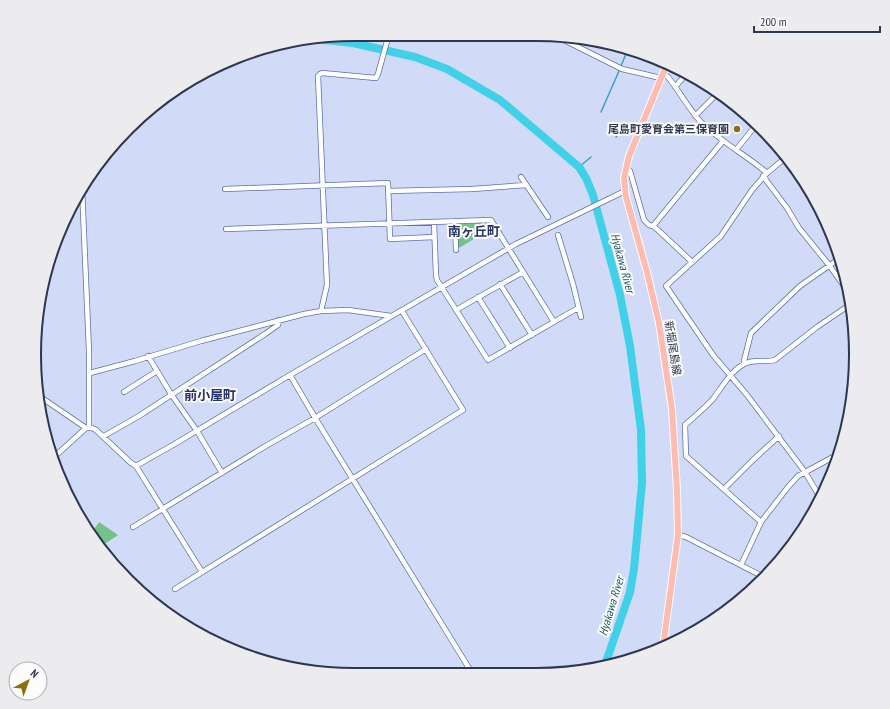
<svg xmlns="http://www.w3.org/2000/svg" width="890" height="709" font-family="'PT Sans Narrow','Noto Sans JP',sans-serif">
<style>
.green{fill:#74c288}
.lines{fill:none;stroke-linecap:round;stroke-linejoin:round}
.stream{stroke:#3ba2bb;stroke-width:1.5}
.river{stroke:#40d0e8;stroke-width:8}
.minor-casing{stroke:#5e70af;stroke-width:6}
.major-casing{stroke:#fff;stroke-width:8}
.minor{stroke:#fff;stroke-width:4.5}
.major{stroke:#febcb1;stroke-width:6}
.poi-dot{fill:#8a6f11;stroke:#fcfcfc;stroke-width:1.5}
.labels{text-anchor:middle;dominant-baseline:central;stroke-width:4;stroke-linejoin:round;paint-order:stroke}
.poi-label{font-size:11px;font-weight:bold;fill:#2e3752;stroke:#fcfcfc;text-anchor:end}
.street-label{font-size:11px;fill:#2e3752;stroke:#fcfcfc}
.water-label{font-size:12px;font-style:italic;fill:#205a64;stroke:#fcfcfc}
.quarter-label{font-size:13px;font-weight:bold;fill:#25316a;stroke:#fcfcfc}
.rim{fill:none;stroke:#2e3752;stroke-width:2}
</style>
<rect width="100%" height="100%" fill="#d1daf6"/>
<path class="green" d="M488 223H491L492 228 459 248 457 246V224Z
M99 522 118 535 100 547 91 534Z"/>
<g class="lines">
<path class="stream" d="M621 66 628 49
M601 112 619 71
M616 137 620 132
M579 167 591 157"/>
<path class="river" d="M315 39 353 43 415 57 447 69 500 100 579 167 586 178 593 195 620 295 630 346 641 430 642 483 634 569 630 592 605 665"/>
<g class="minor-casing">
<path id="minor" d="M554 35 622 69 661 78
M663 74 668 77C680 92 688 108 701 122 721 142 746 155 767 173
M675 87 687 73
M695 116 718 93
M736 150 756 125
M784 159 767 173 752 190 721 236 666 286 713 355 747 395 805 472 821 499
M626 167 630 171 644 220 649 225 653 226 658 230 692 262
M763 176 787 208 799 228 829 265 849 293
M521 177 548 217
M82 187 89 351V427
M225 189 388 183 390 239 434 237
M388 191 472 189 526 185
M455 221 456 250
M434 222 436 275 437 280 488 360 578 308
M653 226 723 141
M226 229 491 220 554 322
M558 235 573 284 581 317
M500 284 532 335
M478 297 510 348
M456 310 523 272
M321 311 327 285 318 76 320 74 322 73 376 78 378 74 389 34
M148 356 171 394 197 431 222 473
M744 363V361L751 333 800 286 840 258
M90 373 135 361 201 341 304 314 321 311 348 310 391 316
M290 375 317 421 472 673
M124 392 157 371
M39 396 86 428
M104 436 139 416 265 334 278 325 279 320
M53 458 86 428H92L96 430 131 463 136 466 202 572
M136 466 173 445 290 375 516 244 625 191
M724 489 752 461 779 436
M761 522 686 456 685 425C695 416 705 408 713 399 722 387 731 371 744 364 755 358 765 363 775 360L817 327 851 304
M133 527 264 447 315 418 426 349
M678 535 686 537 764 577
M741 565 761 522 788 487 798 476 835 456 838 452
M175 589 463 410 402 311"/>
</g>
<g class="major-casing">
<path id="major" d="M663 647 678 535 677 490 672 409 659 323 647 272 626 197 624 178 629 156 667 64"/>
</g>
<use href="#minor" class="minor"/>
<use href="#major" class="major"/>
</g>
<circle class="poi-dot" cx="737" cy="129" r="4"/>
<g class="labels">
<g class="poi-label">
<text x="729" y="129">尾島町愛育会第三保育園</text>
</g>
<g class="street-label">
<text transform="translate(673 348) rotate(81)">新堀尾島線</text>
</g>
<g class="water-label">
<text transform="translate(623 263) rotate(75)">Hyakawa River</text>
<text transform="translate(611 606) rotate(-73)">Hyakawa River</text>
</g>
<g class="quarter-label">
<text x="474" y="231">南ヶ丘町</text>
<text x="210" y="395">前小屋町</text>
</g>
</g>
<path d="M0 0H890V709H0ZM354 41H536A313 313 0 0 1 849 354V355A313 313 0 0 1 536 668H354A313 313 0 0 1 41 355V354A313 313 0 0 1 354 41Z" fill="#ececee" fill-rule="evenodd"/>
<path class="rim" d="M354 41H536A313 313 0 0 1 849 354V355A313 313 0 0 1 536 668H354A313 313 0 0 1 41 355V354A313 313 0 0 1 354 41Z"/>
<g transform="translate(28 681) rotate(41)"><circle r="19" fill="#fcfcfc" stroke="#aaadb8"/>
<path d="M0-3L7 15L0 10L-7 15Z" fill="#8a6f11"/>
<text y="-6" font-size="11" font-weight="bold" text-anchor="middle" fill="#2e3752">N</text>
</g>
<path d="M754 26v6h126v-6" fill="none" stroke="#2e3752" stroke-width="2"/>
<text x="760" y="26" font-size="12" fill="#2e3752" stroke="#fcfcfc" stroke-width="3" paint-order="stroke">200 m</text>
</svg>
